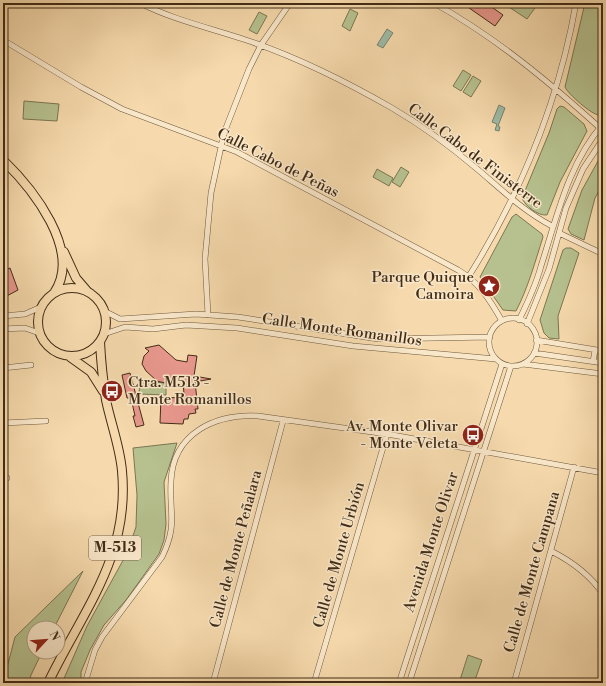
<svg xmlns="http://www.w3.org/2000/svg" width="606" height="686" font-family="'Libre Bodoni',serif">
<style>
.green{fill:#b6c18f;stroke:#7c7652}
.water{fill:#9dbba7;stroke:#78826d}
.building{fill:#e9988e;stroke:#412c16}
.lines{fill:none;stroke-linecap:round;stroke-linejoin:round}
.minor-casing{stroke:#6e583c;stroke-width:6}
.primary-casing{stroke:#412c16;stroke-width:10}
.minor{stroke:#f9e7ca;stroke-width:5}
.primary{stroke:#f6daad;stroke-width:8}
.labels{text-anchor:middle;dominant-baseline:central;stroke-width:3;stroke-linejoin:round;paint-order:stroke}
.shield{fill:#f9e7ca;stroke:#78644c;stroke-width:1}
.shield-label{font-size:14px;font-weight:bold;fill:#412c16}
.street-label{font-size:15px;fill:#412c16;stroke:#f9e7ca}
.poi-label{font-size:15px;fill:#412c16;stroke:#f9e7ca;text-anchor:end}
</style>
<rect width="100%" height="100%" fill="#f6daad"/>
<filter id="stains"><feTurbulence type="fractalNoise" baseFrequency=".005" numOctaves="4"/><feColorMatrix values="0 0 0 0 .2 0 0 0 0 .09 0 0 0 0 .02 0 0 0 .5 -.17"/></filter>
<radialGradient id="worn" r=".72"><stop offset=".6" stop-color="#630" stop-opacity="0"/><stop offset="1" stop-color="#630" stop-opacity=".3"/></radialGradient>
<path class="green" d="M503 3H533L537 5 527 19Z
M585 3H603V111L599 115C592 115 568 94 565 87Z
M350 9 358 13 350 31 342 26Z
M259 12 267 16 257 34 249 30Z
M463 70 471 75 461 91 453 86Z
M473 76 481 81 471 97 463 92Z
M24 101 59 104 57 121 23 119Z
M560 106 564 107 584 124 587 131 560 182 547 215C538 216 525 206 522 198L549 133 557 109Z
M603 152V184L595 198 584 240 571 234 568 229 582 190Z
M401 167 409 172 400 187 392 182Z
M377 169 393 178 389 186 373 177Z
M516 214 542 234 543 237C535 262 528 288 516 311L503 310 480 277 512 217Z
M566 248H571L579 253 558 316 559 339 549 338 544 333 540 320 563 250Z
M140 381 166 383V395L139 394Z
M177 443 164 482 166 524 164 540 159 554 126 600 104 625 90 650 81 672V683H62L87 626 127 553 136 527 137 495 133 448Z
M83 571 54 628H34V652H42L31 675 29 683H3L15 637Z
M468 655 482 660 474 683H467L460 680Z"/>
<path class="water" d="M387 29 393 33 383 48 377 45Z
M499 105 505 108 498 126 500 127 499 131 495 130 497 124 492 122Z"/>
<path class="building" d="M462 3H486L503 15 495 26Z
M10 268 18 290 3 298V271Z
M159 345 176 360 187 362 188 355 197 356 194 376 211 379 195 382 198 409H195L196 413 189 414 188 419H184L183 424 160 423 161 397 179 398 184 394 183 382 177 377 171 382 165 383 157 381 146 371 142 364 144 356 149 351 145 348Z
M130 373 144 425 136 427 133 416H135L131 398H127L122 375Z"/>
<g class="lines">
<g class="minor-casing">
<path id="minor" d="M140 3C174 20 210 28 246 40 297 57 345 81 392 108 421 125 450 146 476 168 501 189 523 211 552 226
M434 3C495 37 548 81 600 128
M3 40 81 87 122 109 237 152 458 270C479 282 490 300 502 321
M559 233 603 254
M469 276C521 193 559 100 576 3
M104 311 120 319 196 314 238 317 378 339 490 337
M208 315 205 259 211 193 224 133 249 69 261 45 290 3
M3 316 25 314 41 307
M489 342a24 24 0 1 1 48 0a24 24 0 1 1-48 0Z
M519 320C528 302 536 285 541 266 557 217 568 164 603 124
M527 324 549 269 566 208 583 169 603 139
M3 329 25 328 39 333
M104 334 125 327 153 329 186 325 237 328 353 346 496 359
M536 340 603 351
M534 353 603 363
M593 362 595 350
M523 364 603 374
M3 368 31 365
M3 423 46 421
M3 478H7
M551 551C571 561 590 575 603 594
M85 683 95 650 102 637 162 557C178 524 169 514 171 481 173 433 215 414 258 416L387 434 603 473
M213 683 283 421
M314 683 387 434
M399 683 502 364
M409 683 511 366
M514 683 574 467"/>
</g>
<g class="primary-casing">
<path id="primary" d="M3 160C32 188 83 251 54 293
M64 252 76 278 88 292
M38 322a34 34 0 1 1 68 0a34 34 0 1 1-68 0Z
M70 357 91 372 103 391
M48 683C83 610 130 557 122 471 120 447 111 424 106 400 103 381 101 361 100 342"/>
</g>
<use href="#minor" class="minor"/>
<use href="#primary" class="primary"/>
</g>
<defs>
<g id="sight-disc" transform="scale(1.15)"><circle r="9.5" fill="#8f2418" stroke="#f9e7ca"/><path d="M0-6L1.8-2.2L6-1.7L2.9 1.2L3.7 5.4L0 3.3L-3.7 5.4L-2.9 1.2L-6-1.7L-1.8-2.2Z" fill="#fff"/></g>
<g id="bus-disc" transform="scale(1.15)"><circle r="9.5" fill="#8f2418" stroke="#f9e7ca"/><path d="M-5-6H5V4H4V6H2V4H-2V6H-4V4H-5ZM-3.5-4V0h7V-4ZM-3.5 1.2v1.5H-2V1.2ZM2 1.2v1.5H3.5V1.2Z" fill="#fff"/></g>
</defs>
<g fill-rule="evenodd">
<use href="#sight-disc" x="489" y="286"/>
<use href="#bus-disc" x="112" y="391"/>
<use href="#bus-disc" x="473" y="435"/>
</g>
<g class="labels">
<rect class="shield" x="89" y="536" width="52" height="24" rx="3"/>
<g class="shield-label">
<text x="115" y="548">M-513</text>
</g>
<g class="street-label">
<text transform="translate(475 156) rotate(37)">Calle Cabo de Finisterre</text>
<text transform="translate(278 163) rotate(27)">Calle Cabo de Peñas</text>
<text transform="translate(342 330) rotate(8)">Calle Monte Romanillos</text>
<text transform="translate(431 542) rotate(-72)">Avenida Monte Olivar</text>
<text transform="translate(236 549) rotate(-75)">Calle de Monte Peñalara</text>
<text transform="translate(339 555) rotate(-74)">Calle de Monte Urbión</text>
<text transform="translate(532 572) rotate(-74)">Calle de Monte Campana</text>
</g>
<g class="poi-label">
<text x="474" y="277">Parque Quique<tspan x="474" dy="17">Camoira</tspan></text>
<text x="128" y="382" text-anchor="start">Ctra. M513 -<tspan x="128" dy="17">Monte Romanillos</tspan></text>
<text x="458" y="426">Av. Monte Olivar<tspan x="458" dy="17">- Monte Veleta</tspan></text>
</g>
</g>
<rect width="606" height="686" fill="none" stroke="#f6daad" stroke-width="16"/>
<rect x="4" y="4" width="598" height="678" fill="none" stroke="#412c16" stroke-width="2"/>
<rect x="8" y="8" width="590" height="670" fill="none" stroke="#412c16"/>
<g transform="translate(46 640) rotate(64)"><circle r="19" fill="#f9e7ca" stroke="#af9c82"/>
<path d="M0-3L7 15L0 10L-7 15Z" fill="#8f2418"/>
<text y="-6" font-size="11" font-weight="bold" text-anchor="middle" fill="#412c16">N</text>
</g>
<rect width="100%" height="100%" filter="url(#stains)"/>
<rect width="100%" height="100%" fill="url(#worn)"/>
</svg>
